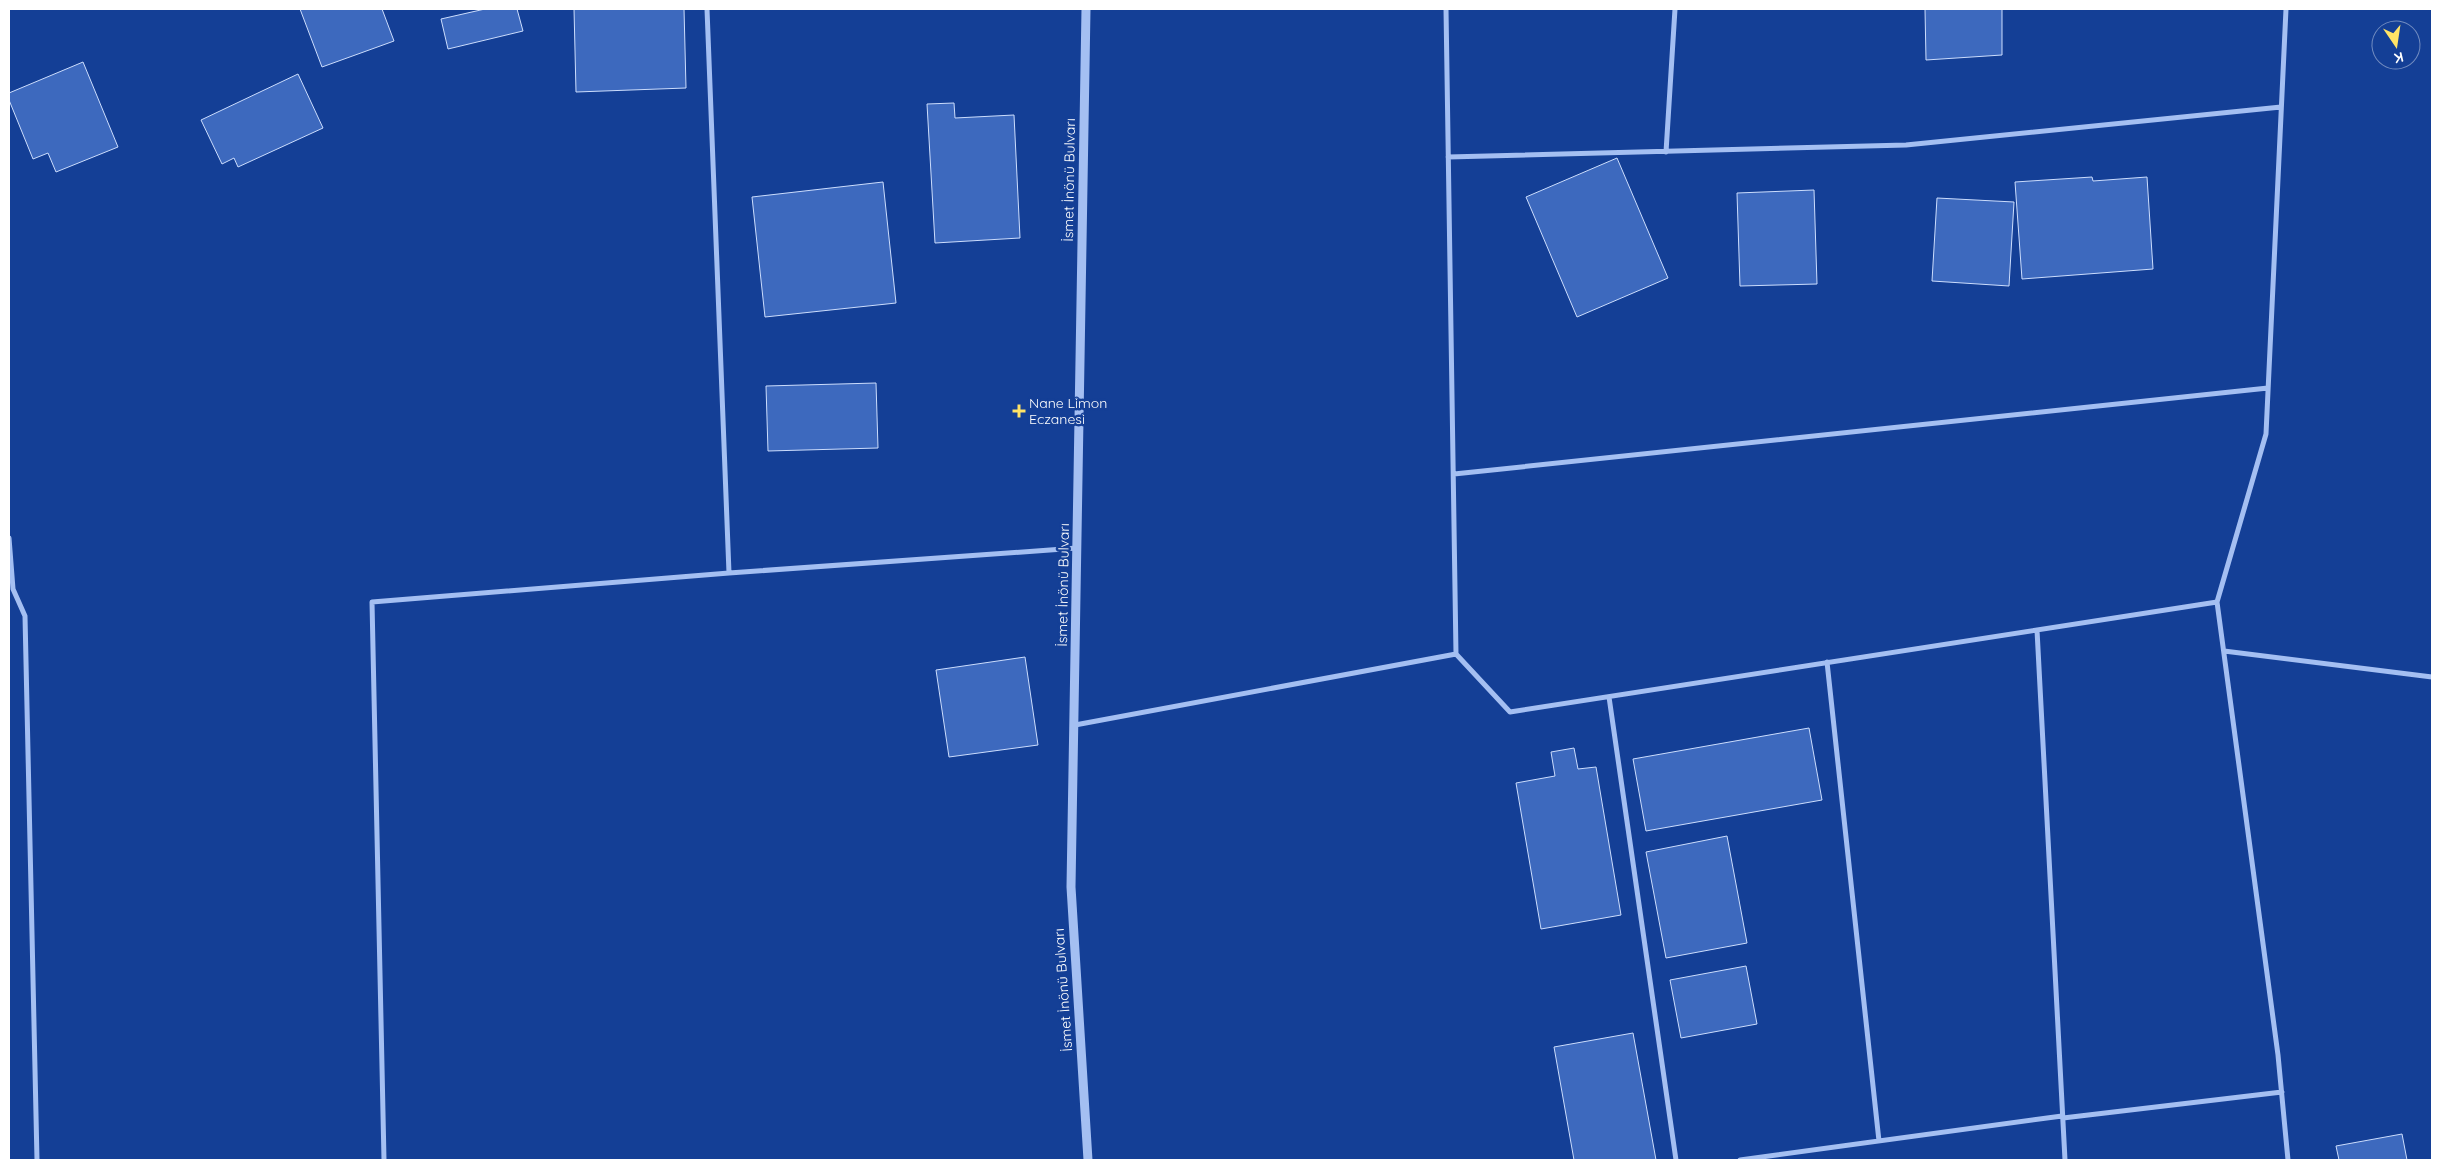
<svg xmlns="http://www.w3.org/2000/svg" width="2441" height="1169" font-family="Quicksand,sans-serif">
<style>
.building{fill:#3d69be;stroke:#ccddfd}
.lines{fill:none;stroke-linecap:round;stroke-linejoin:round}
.minor{stroke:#a4bff2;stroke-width:5}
.tertiary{stroke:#a4bff2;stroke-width:9}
.poi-dot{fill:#ffe366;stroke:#143f96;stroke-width:2}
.labels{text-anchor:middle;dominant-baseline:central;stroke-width:5;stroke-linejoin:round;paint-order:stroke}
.street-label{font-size:14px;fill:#fff;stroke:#143f96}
.poi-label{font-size:14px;fill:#fff;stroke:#143f96;text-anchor:start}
</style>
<rect width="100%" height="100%" fill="#143f96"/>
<path class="building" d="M300 9H382L394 41 322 67Z
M485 9H517L523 31 448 49 441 19Z
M574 9H684L686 88 576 92Z
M1925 9H2002V55L1926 60Z
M83 62 118 147 56 172 48 153 33 159 9 100V93Z
M298 74 323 128 238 167 234 158 222 164 201 120Z
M954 103 955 118 1014 115 1020 238 935 243 927 104Z
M1617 158 1668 278 1577 317 1526 197Z
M2092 177 2093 181 2147 177 2153 269 2022 279 2015 182Z
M883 182 896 303 765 317 752 197Z
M1814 190 1817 284 1740 286 1737 193Z
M1937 198 2014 202 2009 286 1932 281Z
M876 383 878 448 768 451 766 386Z
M1025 657 1038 745 949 757 936 670Z
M1809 728 1822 800 1646 831 1633 759Z
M1574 748 1578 769 1596 767 1621 915 1541 929 1516 783 1555 776 1551 752Z
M1727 836 1747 943 1666 958 1646 852Z
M1746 966 1757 1024 1681 1038 1670 980Z
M1633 1033 1656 1160H1574L1554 1047Z
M2402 1134 2407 1160H2339L2336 1146Z"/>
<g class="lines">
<path class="minor" d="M707 9 729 573
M1446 9 1456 654 1510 712 2217 602
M2286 9 2266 434 2217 602 2278 1055 2288 1160
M1666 152 1675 9
M1448 157 1906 145 2281 107
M1454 474 2268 388
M9 538 13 589 25 616 37 1160
M2037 630 2065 1160
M2224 651 2432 677
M1827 662 1879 1141
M1609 697 1676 1160
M1075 725 1456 654
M384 1160 372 602 729 573 1077 548
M1740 1160 2062 1116 2063 1118 2282 1092"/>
<path class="tertiary" d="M1086 9 1071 887 1088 1160"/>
</g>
<path class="poi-dot" d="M1016.5 403.5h5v5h5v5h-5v5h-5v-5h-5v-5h5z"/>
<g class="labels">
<g class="street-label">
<text transform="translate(1069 180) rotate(-89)">İsmet İnönü Bulvarı</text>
<text transform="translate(1063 585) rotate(-89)">İsmet İnönü Bulvarı</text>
<text transform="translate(1063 990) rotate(-94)">İsmet İnönü Bulvarı</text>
</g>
<g class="poi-label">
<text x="1029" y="403">Nane Limon<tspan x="1029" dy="16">Eczanesi</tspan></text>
</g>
</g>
<rect width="2441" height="1169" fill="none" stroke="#ffffff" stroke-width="20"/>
<g transform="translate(2396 45) rotate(167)"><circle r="24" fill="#143f96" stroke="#728cc0"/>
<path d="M0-4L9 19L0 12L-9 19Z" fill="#ffe366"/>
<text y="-8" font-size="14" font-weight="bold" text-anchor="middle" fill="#ffffff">K</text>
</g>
</svg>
